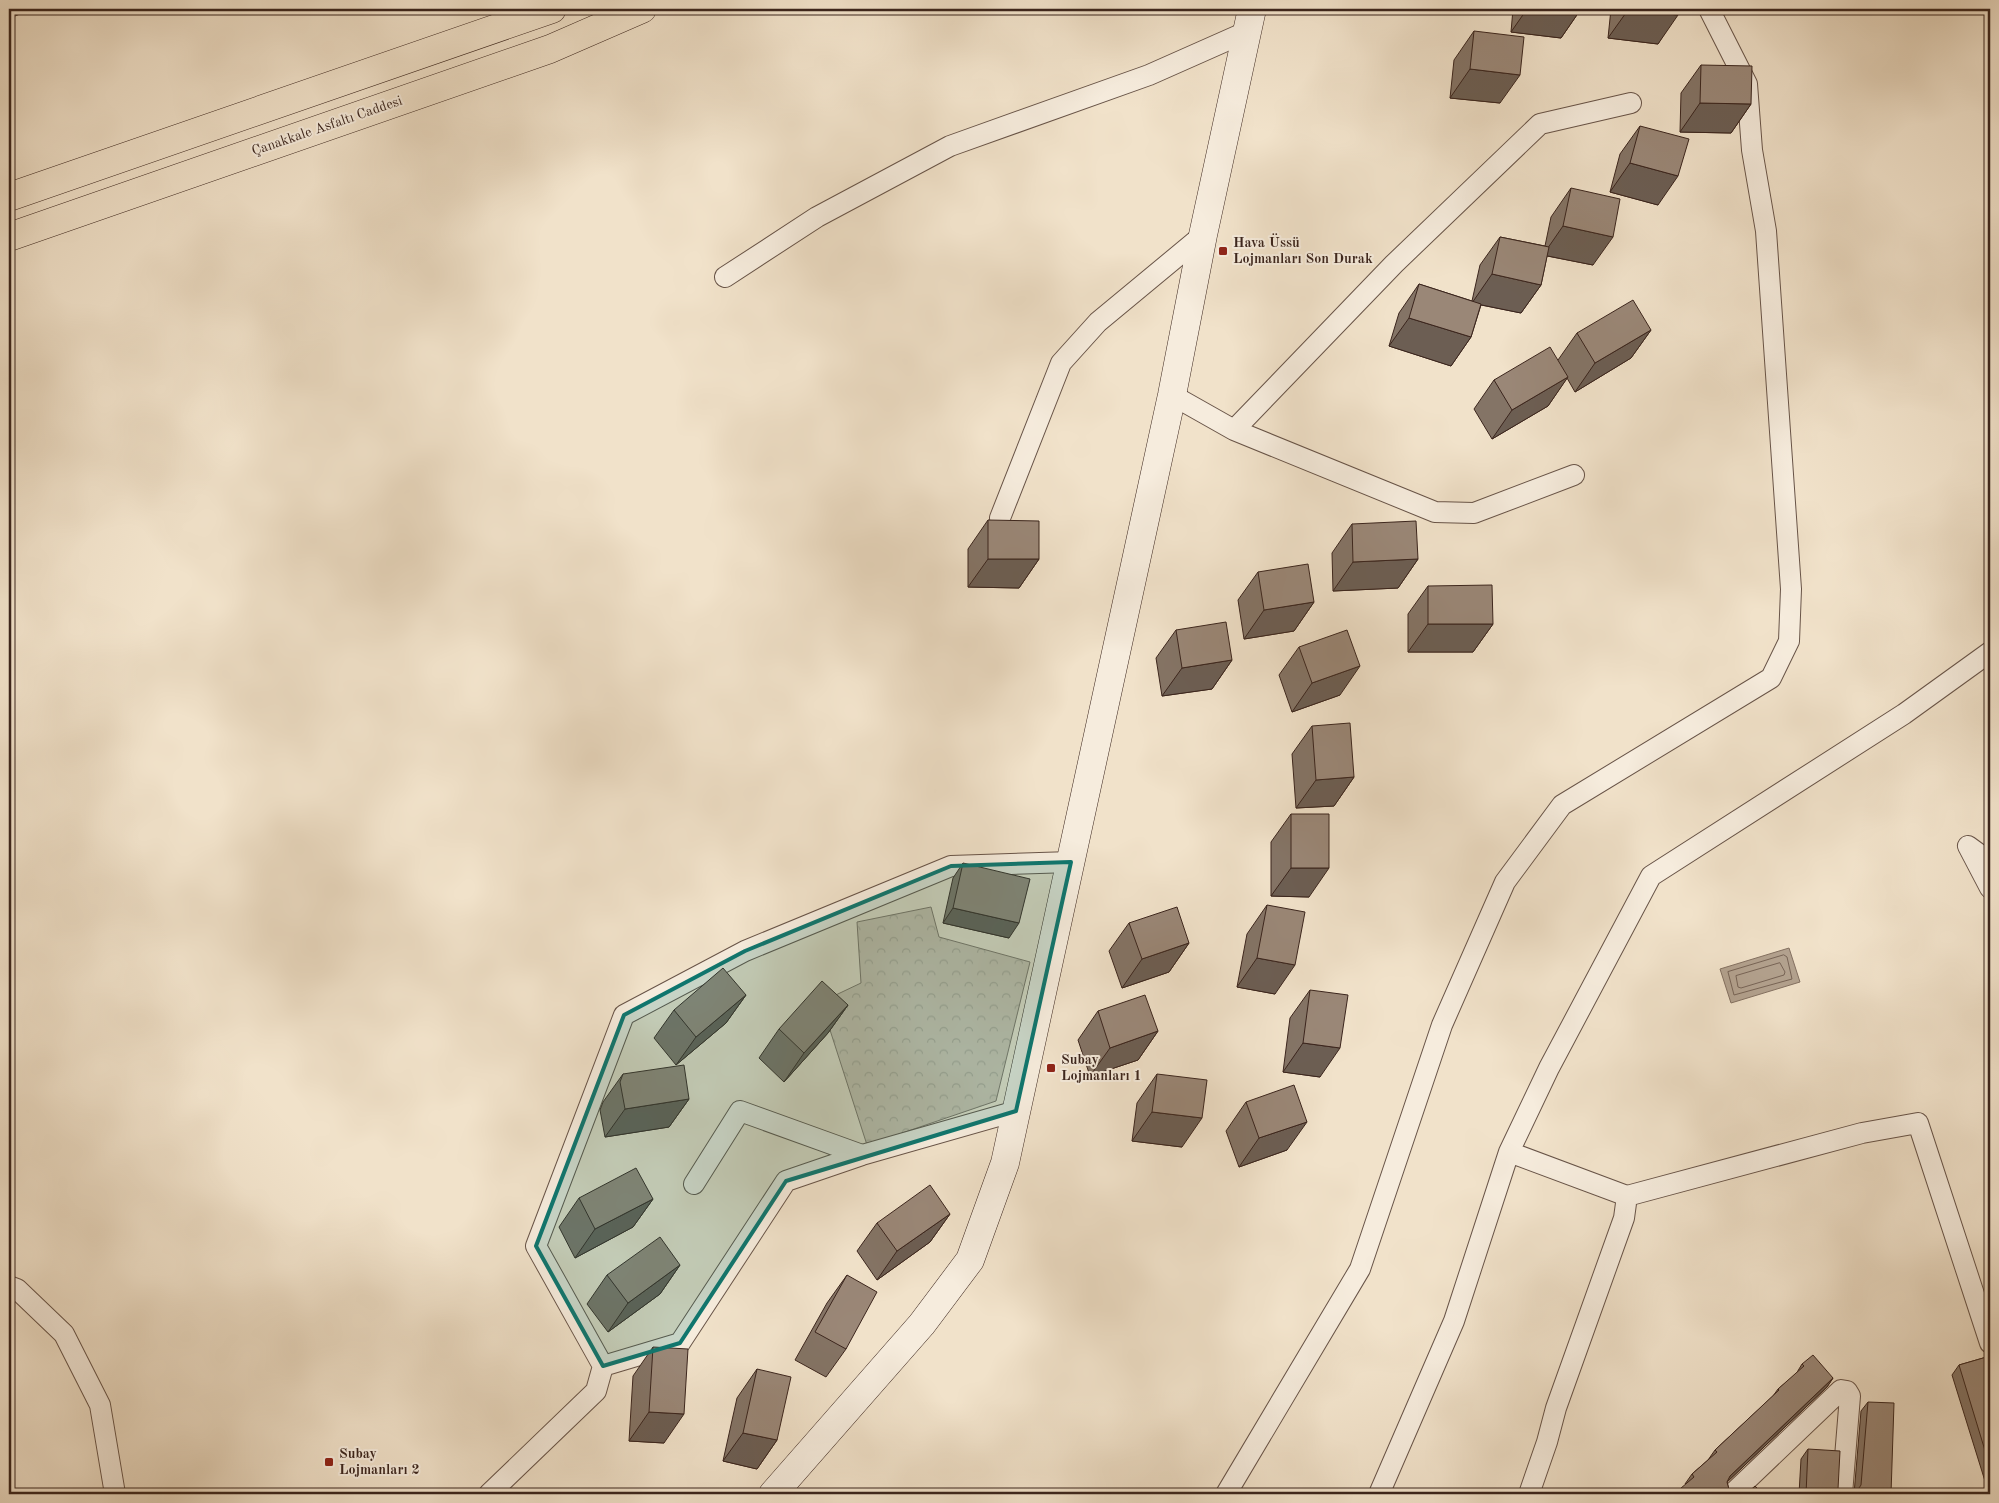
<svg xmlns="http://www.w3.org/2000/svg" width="1999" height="1503" font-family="'Old Standard TT',serif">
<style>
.park{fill:url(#park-crowns);stroke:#867465}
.water{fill:#b3a28f;stroke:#837061}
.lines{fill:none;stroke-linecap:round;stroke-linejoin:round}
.shore{stroke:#776456;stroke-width:1}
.street-casing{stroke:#685448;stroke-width:22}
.secondary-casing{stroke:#3b251d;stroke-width:29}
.highway-casing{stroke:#3b251d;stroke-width:29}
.street{stroke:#f6ecdd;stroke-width:20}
.secondary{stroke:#f6ecdd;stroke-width:28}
.highway{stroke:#f1e2ca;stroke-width:28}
.rail-casing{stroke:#3b251d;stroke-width:5.5}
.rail{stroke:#f6ecdd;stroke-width:4;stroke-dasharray:11;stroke-linecap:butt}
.wall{fill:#847466;stroke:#3b251d}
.shaded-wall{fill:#6c5e53;stroke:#3b251d}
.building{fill:#9a8777;stroke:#3b251d}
.marked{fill:#0f766e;fill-opacity:0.2;stroke:#0f766e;stroke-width:4;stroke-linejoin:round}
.poi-dot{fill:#8f2418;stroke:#f6ecdd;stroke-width:2}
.labels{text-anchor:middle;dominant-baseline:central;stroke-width:4;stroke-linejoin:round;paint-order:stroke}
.street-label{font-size:14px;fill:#3b251d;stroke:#f6ecdd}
.poi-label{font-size:14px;font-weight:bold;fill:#3b251d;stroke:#f6ecdd;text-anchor:start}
</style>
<defs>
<pattern id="park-crowns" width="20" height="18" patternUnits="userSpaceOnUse" patternTransform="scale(1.25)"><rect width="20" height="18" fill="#d2c2ad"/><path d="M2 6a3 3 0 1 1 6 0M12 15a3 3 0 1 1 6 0" fill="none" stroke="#b5a794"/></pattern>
</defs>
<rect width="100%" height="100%" fill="#f1e2ca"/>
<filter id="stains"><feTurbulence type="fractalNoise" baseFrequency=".004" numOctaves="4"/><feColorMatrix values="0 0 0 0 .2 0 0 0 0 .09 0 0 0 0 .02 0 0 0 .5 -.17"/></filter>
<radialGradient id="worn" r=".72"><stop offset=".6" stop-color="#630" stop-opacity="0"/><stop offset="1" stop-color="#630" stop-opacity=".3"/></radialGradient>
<path class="park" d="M931 907 939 937 1030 962 996 1101 867 1145 821 1002 861 983 857 922Z"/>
<path class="water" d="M1789 948 1800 982 1731 1003 1720 969Z"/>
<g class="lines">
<path class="shore" d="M1784 955 1787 957 1792 979 1734 995 1728 972Z
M1780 963 1785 972 1784 975 1741 988 1738 987 1736 976Z"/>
<g class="street-casing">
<path id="street" d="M725 277 817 217 950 146 1149 75 1246 32
M1172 395 1234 430 1435 512 1474 513 1574 475
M1234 430 1394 264 1540 124 1631 103
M1000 518 1061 363 1098 322 1203 235
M1990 862 1968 846 1990 888
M1509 1152 1627 1196 1862 1133 1918 1123 1990 1343
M694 1184 740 1111 862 1155
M9 1286 17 1289 64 1334 100 1405 115 1494
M603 1366 680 1343 786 1181 862 1155 1016 1111
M489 1494 596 1391 603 1366 536 1246 624 1015 745 951 951 866 1071 862
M1226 1494 1360 1269 1442 1025 1505 882 1562 805 1771 678 1789 641 1791 589 1766 231 1752 150 1747 84 1709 9
M1379 1494 1454 1321 1509 1152 1549 1068 1651 876 1904 714 1990 652
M1529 1494 1547 1442 1556 1408 1624 1218 1627 1196
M1732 1494 1841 1390 1847 1391 1850 1396 1842 1494"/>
</g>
<g class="secondary-casing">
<path id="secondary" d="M773 1494 922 1324 970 1260 1005 1163 1172 395 1203 235 1252 9"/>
</g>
<g class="highway-casing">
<path id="highway" d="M9 197 552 9
M9 237 550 49 642 9"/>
</g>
<use href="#street" class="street"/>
<use href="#secondary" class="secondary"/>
<use href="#highway" class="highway"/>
<g class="rail-casing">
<path id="rail" d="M9 16 26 9"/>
</g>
<use href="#rail" class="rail"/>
</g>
<path class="wall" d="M1513 9H1581L1561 38 1511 32Z
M1611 9H1679L1658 44 1608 38Z
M1474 31 1500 103 1450 98 1454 60Z
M1701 65 1751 104 1731 133 1680 132 1681 93Z
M1640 126 1658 205 1610 192 1620 154Z
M1571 188 1593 265 1547 256 1541 285 1521 313 1481 305 1471 337 1451 366 1389 346 1399 313 1419 284 1472 301 1480 265 1500 237 1545 246 1551 217Z
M1651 330 1631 358 1575 392 1567 378 1548 406 1492 439 1474 409 1494 380 1558 360 1577 333Z
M988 520 1039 559 1019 588 968 587V549Z
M1352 524 1418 559 1398 588 1333 591 1332 553Z
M1258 572 1314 602 1294 631 1244 639 1238 600Z
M1428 586 1493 624 1473 652H1408V614Z
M1176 630 1232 660 1212 689 1162 696 1156 658Z
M1299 647 1340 695 1292 712 1279 675Z
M1312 726 1354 777 1334 806 1296 808 1292 754Z
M1291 814 1309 897 1271 896V842Z
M963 863 1009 938 943 923 953 878Z
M1267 905 1275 994 1237 987 1247 934Z
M1129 923 1189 943 1169 972 1122 988 1109 951Z
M1310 990 1320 1077 1283 1072 1290 1018Z
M746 995 726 1023 676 1065 654 1038 674 1010Z
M848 1005 828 1033 784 1082 759 1058 779 1029Z
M1098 1011 1158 1031 1138 1060 1090 1076 1078 1040Z
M623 1074 689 1099 669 1127 605 1137 600 1110 603 1102Z
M1157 1074 1182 1147 1132 1141 1137 1103Z
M1246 1102 1287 1150 1239 1167 1226 1131Z
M579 1198 653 1199 633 1227 575 1258 559 1227Z
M950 1214 930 1242 877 1280 857 1251 877 1223Z
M680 1265 660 1294 608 1332 587 1304 607 1275Z
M847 1275 846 1349 826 1377 795 1360 827 1303Z
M1990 1294V1306L1988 1297Z
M653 1347 664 1443 629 1441 633 1376Z
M1990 1356V1494H1989L1952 1375 1959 1365Z
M1802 1364 1833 1378 1827 1387 1727 1482 1730 1493 1685 1484 1692 1474 1708 1460 1715 1450 1773 1396 1778 1389 1796 1374Z
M757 1369 777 1440 757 1469 723 1461 737 1398Z
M1868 1402 1891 1494H1854L1861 1411Z
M1808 1449 1838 1489 1845 1494H1799L1801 1459Z"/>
<path class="shaded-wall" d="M1527 9H1581L1561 38 1511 32Z
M1628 10 1678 15 1658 44 1608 38Z
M1470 69 1520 75 1500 103 1450 98Z
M1700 103 1751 104 1731 133 1680 132Z
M1630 163 1678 176 1658 205 1610 192Z
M1563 226 1613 237 1593 265 1543 255Z
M1492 274 1541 285 1521 313 1472 303Z
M1409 318 1471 337 1451 366 1389 346Z
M1651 330 1631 358 1575 392 1595 363Z
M1568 377 1548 406 1492 439 1512 410Z
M988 559H1039L1019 588 968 587Z
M1418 559 1398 588 1333 591 1353 562Z
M1314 602 1294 631 1244 639 1264 610Z
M1428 624H1493L1473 652H1408Z
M1232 660 1212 689 1162 696 1182 668Z
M1360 666 1340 695 1292 712 1312 683Z
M1354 777 1334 806 1296 808 1316 780Z
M1291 868H1329L1309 897 1271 896Z
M953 908 1019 923 1009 938 943 923Z
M1189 943 1169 972 1122 988 1142 959Z
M1257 958 1295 965 1275 994 1237 987Z
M746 995 726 1023 676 1065 696 1037Z
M848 1005 828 1033 784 1082 804 1053Z
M1158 1031 1138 1060 1090 1076 1110 1048Z
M1303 1043 1340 1048 1320 1077 1283 1072Z
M689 1099 669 1127 605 1137 625 1109Z
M1152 1112 1202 1118 1182 1147 1132 1141Z
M1307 1122 1287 1150 1239 1167 1259 1138Z
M653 1199 633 1227 575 1258 595 1229Z
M950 1214 930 1242 877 1280 897 1251Z
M680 1265 660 1294 608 1332 628 1303Z
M1833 1378 1827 1387 1724 1485 1730 1476Z
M649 1412 684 1414 664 1443 629 1441Z
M743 1433 777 1440 757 1469 723 1461Z"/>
<path class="building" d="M1628 9H1679L1678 15 1628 10Z
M1474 31 1524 37 1520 75 1470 69Z
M1701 65 1752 66 1751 104 1700 103Z
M1640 126 1689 139 1678 176 1630 163Z
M1571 188 1620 199 1613 237 1563 226Z
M1500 237 1549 247 1541 285 1492 274Z
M1419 284 1481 304 1471 337 1409 318Z
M1633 300 1651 330 1595 363 1577 333Z
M1550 347 1568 377 1512 410 1494 380Z
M988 520 1039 521V559H988Z
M1416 521 1418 559 1353 562 1352 524Z
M1308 564 1314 602 1264 610 1258 572Z
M1492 585 1493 624H1428V586Z
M1226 622 1232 660 1182 668 1176 630Z
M1347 630 1360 666 1312 683 1299 647Z
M1350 723 1354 777 1316 780 1312 726Z
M1291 814H1329V868H1291Z
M963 863 1030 879 1019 923 953 908Z
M1267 905 1305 912 1295 965 1257 958Z
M1177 907 1189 943 1142 959 1129 923Z
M723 968 746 995 696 1037 674 1010Z
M822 981 848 1005 804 1053 779 1029Z
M1310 990 1348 995 1340 1048 1303 1043Z
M1145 995 1158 1031 1110 1048 1098 1011Z
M684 1065 689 1099 625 1109 620 1082 623 1074Z
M1157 1074 1207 1080 1202 1118 1152 1112Z
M1294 1085 1307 1122 1259 1138 1246 1102Z
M636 1168 653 1199 595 1229 579 1198Z
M930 1185 950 1214 897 1251 877 1223Z
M660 1237 680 1265 628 1303 607 1275Z
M847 1275 877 1292 846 1349 815 1332Z
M653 1347 688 1349 684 1414 649 1412Z
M1813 1355 1833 1378 1730 1476 1727 1482 1730 1493 1732 1494H1674L1694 1477 1692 1474 1717 1452 1715 1450 1779 1390 1778 1389 1804 1366 1802 1364Z
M1990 1356V1467L1959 1365Z
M757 1369 791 1377 777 1440 743 1433Z
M1868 1402 1894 1403 1891 1494H1855L1861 1485Z
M1808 1449 1840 1451 1838 1489 1845 1494H1806Z
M1755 1486 1763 1494H1744H1746Z"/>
<path class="marked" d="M1071 862 1016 1111 786 1181 680 1343 603 1366 536 1246 624 1015 745 951 951 866Z"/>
<g class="poi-dot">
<rect x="1218" y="246" width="10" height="10" rx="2.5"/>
<rect x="1046" y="1063" width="10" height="10" rx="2.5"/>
<rect x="324" y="1457" width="10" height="10" rx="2.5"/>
</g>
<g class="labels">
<g class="street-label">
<text transform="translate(327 126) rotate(-19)">Çanakkale Asfaltı Caddesi</text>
</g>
<g class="poi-label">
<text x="1233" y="243">Hava Üssü<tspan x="1233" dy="16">Lojmanları Son Durak</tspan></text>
<text x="1061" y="1060">Subay<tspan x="1061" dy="16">Lojmanları 1</tspan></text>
<text x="339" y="1454">Subay<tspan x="339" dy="16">Lojmanları 2</tspan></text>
</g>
</g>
<rect width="1999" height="1503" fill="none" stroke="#f1e2ca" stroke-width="30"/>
<rect x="10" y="10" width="1979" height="1483" fill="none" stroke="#3b251d" stroke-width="2.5"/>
<rect x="15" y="15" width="1969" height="1473" fill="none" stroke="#3b251d"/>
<rect width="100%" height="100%" filter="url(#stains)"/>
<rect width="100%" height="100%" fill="url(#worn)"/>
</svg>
